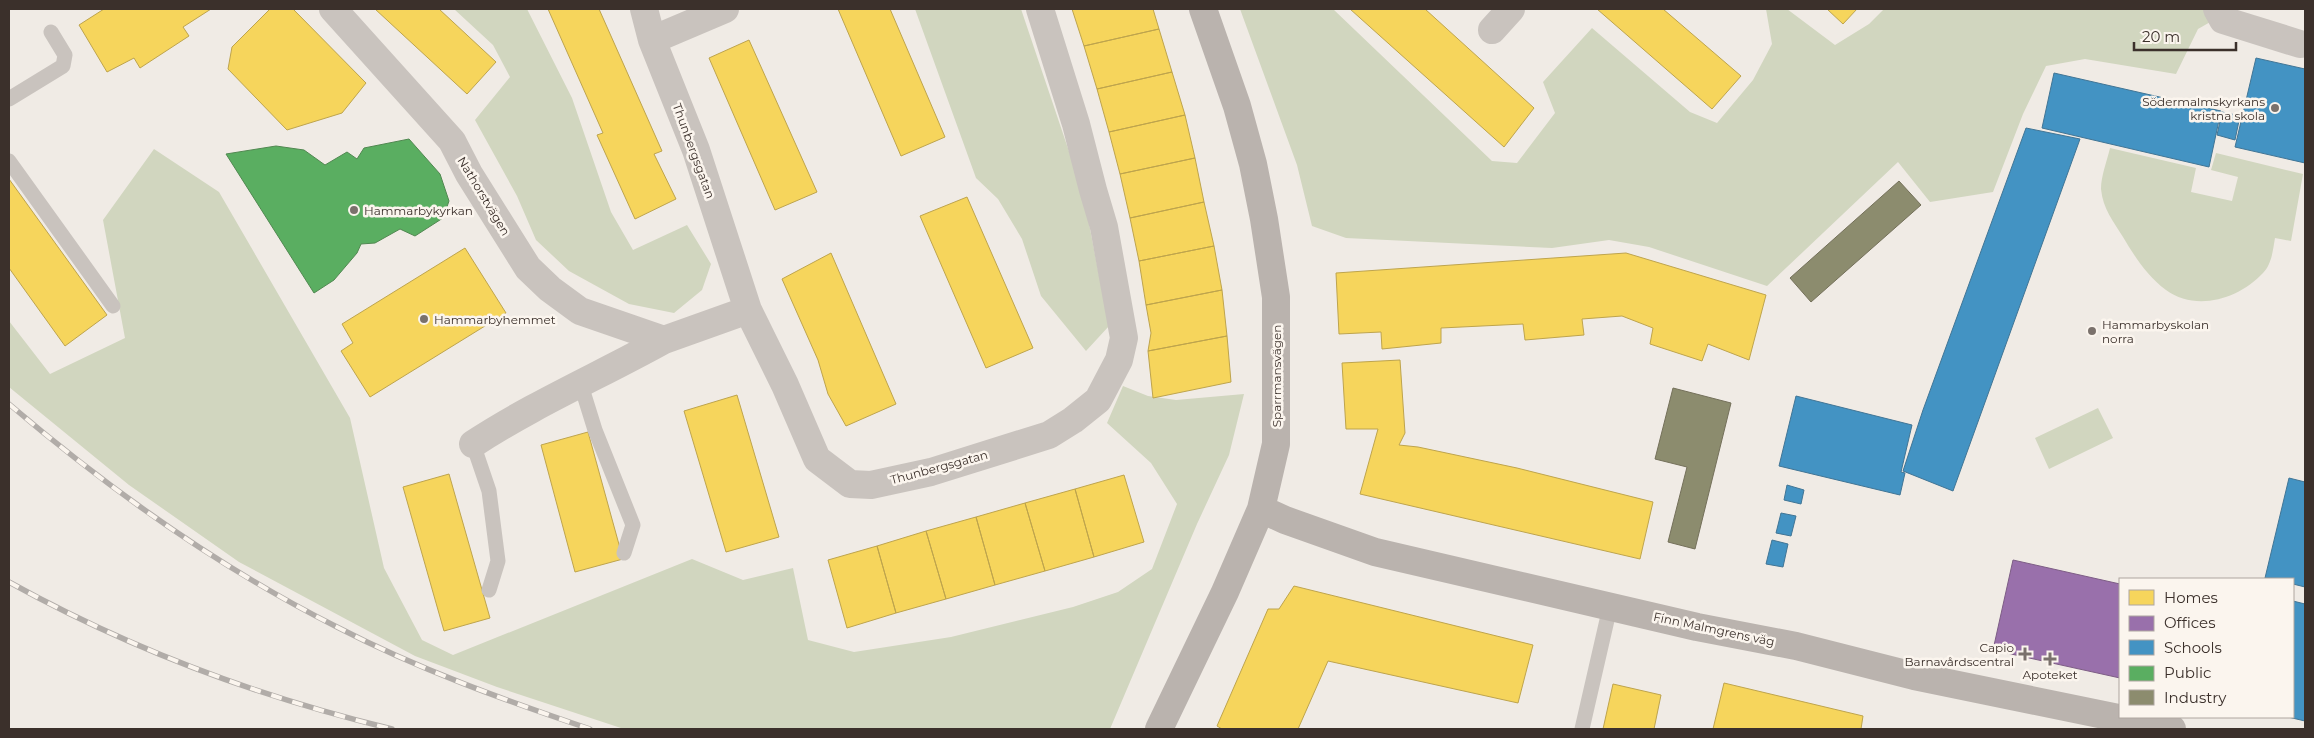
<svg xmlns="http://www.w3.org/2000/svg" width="2314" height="738" font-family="Montserrat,sans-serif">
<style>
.green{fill:#d1d6bf}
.homes{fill:#f6d55c;stroke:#bea44d}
.offices{fill:#9970ab;stroke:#7d5d85}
.schools{fill:#4393c3;stroke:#417595}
.public{fill:#5aae61;stroke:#518851}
.industry{fill:#8c8c6e;stroke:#74705a}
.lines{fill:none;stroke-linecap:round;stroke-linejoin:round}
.lane{stroke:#c9c3be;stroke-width:15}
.street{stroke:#c9c3be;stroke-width:28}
.secondary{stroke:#bab3ae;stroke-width:28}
.rail-casing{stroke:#b1aca8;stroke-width:5.5}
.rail{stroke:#fbf5ee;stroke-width:4;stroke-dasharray:11;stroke-linecap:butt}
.poi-dot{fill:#7a716c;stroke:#fbf5ee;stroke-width:2}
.labels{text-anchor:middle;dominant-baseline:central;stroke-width:5;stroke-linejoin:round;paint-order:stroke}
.poi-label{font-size:12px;fill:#3b302b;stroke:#fbf5ee;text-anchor:start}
.street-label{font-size:12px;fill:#3b302b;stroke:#fbf5ee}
</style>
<rect width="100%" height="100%" fill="#f0ebe5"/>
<path class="green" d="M454 9H527L572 98 611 212 633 250 687 225 711 264 702 290 674 313 629 304 569 271 536 240 517 196 475 120 510 77 493 45Z
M915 9H1021L1083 193 1109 326 1086 351 1041 296 1022 239 998 199 976 178Z
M1240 9H1333L1492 161 1517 163 1555 113 1543 82 1592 28 1690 112 1717 123 1753 80 1772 44 1766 9H1787L1835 45 1869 24 1884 9H2233L2198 29 2176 74 2085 59 2046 66 2023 114 1993 192 1930 202 1898 162 1767 286 1649 247 1609 240 1552 248 1346 238 1312 226 1297 165Z
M2110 148 2196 168 2191 192 2232 201 2238 177 2211 170 2216 153 2303 174 2291 241 2275 238C2273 249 2272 264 2263 273 2239 299 2196 312 2166 290 2147 276 2135 257 2123 237 2113 221 2103 209 2101 189 2101 176 2107 161 2110 148Z
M154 149 219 192 350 418 384 568 422 640 453 655 692 559 743 580 793 568 808 640 854 652 951 637 1073 607 1118 592 1152 569 1177 504 1151 463 1107 423 1123 386 1148 396 1176 400 1244 394 1229 455 1197 524 1110 729H624L497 687 415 656 239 562 129 485 9 387V321L50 374 125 338 103 220Z
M2098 408 2113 438 2049 469 2035 438Z"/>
<path class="homes" d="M104 9H211L183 27 189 36 140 68 134 58 107 72 79 25Z
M270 9H293L366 83 342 113 287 130 228 69 232 47Z
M375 9H439L496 62 467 94Z
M548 9H599L662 151 654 154 676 199 635 219 597 135 603 133Z
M838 9H890L945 137 901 156Z
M1072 9H1153L1159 29 1084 46Z
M1350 9H1425L1534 108 1504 147Z
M1597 9H1663L1741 76 1712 109Z
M1827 9H1857L1843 24Z
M1159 29 1172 72 1097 89 1084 46Z
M749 40 817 192 775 210 709 58Z
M1172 72 1185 115 1109 132 1097 89Z
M1185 115 1195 158 1120 174 1109 132Z
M1195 158 1204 202 1130 218 1120 174Z
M9 179 107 315 65 346 9 268Z
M967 197 1033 348 986 368 920 216Z
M1204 202 1214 246 1139 261 1130 218Z
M1214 246 1222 290 1146 305 1139 261Z
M465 248 506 313 370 397 341 351 353 343 342 324Z
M831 253 896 404 846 426 828 394 818 360 782 279Z
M1626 253 1766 295 1749 360 1708 344 1702 361 1650 344 1653 328 1622 316 1582 319 1584 335 1525 340 1523 324 1441 328V343L1382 349 1381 332 1339 334 1336 273Z
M1222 290 1227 336 1148 351 1151 333 1146 305Z
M1227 336 1231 382 1153 398 1148 351Z
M1400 360 1405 433 1399 445 1418 447 1517 468 1653 502 1640 559 1360 494 1378 429H1346L1342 363Z
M737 395 779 537 726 552 684 411Z
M588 432 623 559 575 572 541 445Z
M449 474 490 618 444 631 403 487Z
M1124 475 1144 542 1094 557 1075 489Z
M1075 489 1094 557 1045 571 1025 503Z
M1025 503 1045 571 995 585 976 517Z
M976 517 995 585 946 599 926 531Z
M926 531 946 599 896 613 877 546Z
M877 546 896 613 847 628 828 560Z
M1294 586 1533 645 1518 703 1328 661 1298 729H1222L1217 726 1268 609H1279Z
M1724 683 1863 716 1861 729H1713Z
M1613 684 1661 695 1654 729H1603Z"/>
<path class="offices" d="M2013 560 2120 584V678L1993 650Z"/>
<path class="schools" d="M2256 58 2305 69V163L2235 147Z
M2054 73 2221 111 2209 167 2042 128Z
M2222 112 2240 116 2235 140 2217 135Z
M2026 128 2080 139 1953 491 1903 471 1923 410Z
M1796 396 1912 425 1901 472 1905 473 1900 495 1779 466Z
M2289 478 2305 482V587L2293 584V579L2265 578Z
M1787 485 1804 490 1801 504 1784 500Z
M1781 513 1796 516 1791 536 1776 533Z
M1772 540 1788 544 1783 567 1766 564Z
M2293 601 2305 604V721L2288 717H2293Z"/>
<path class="public" d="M409 139 440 174 449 201 443 218 415 236 400 229 375 243 361 244 357 253 334 280 314 293 226 154 276 146 304 150 325 165 347 152 357 159 364 148Z"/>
<path class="industry" d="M1899 181 1921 205 1811 302 1790 278Z
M1673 388 1731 403 1695 549 1668 542 1687 467 1655 459Z"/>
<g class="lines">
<path class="lane" d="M9 99 63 66 65 55 51 32
M9 161 113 306
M581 385 595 430 633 525 624 553
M473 444 489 491 498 561 489 590
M1582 729 1610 607"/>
<path class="street" d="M333 9 452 141 469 174 528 268 550 289 580 311 664 340 748 310
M644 9 652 40 696 150 748 310 785 385 817 459 850 484 871 485 931 472 1049 435 1073 420 1098 400 1119 360 1124 338 1104 227 1093 190 1076 124 1040 9
M2217 9 2223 20 2300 44
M1492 30 1511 9
M652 40 725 9
M473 444C534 404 601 375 664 340"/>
<path class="secondary" d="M1261 509 1285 520 1375 552 1697 627 1796 646 1914 676 2172 729
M1159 729 1225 592 1261 509 1276 444V297L1264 219 1253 164 1237 106 1203 9"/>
<g class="rail-casing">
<path id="rail" d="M9 404C110 490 218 567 337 627 418 669 504 700 590 729
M9 582C128 648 259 697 392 729"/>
</g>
<use href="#rail" class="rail"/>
</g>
<g class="poi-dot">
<circle cx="2275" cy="108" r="5"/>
<circle cx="354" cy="210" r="5"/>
<circle cx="424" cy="319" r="5"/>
<circle cx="2092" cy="331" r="5"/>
<path d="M2022.5 646.5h5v5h5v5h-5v5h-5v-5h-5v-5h5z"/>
<path d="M2047.5 651.5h5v5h5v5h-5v5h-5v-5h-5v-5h5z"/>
</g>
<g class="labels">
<g class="poi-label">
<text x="2265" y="101" text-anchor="end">Södermalmskyrkans<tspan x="2265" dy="14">kristna skola</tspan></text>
<text x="364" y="210">Hammarbykyrkan</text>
<text x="434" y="319">Hammarbyhemmet</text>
<text x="2102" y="324">Hammarbyskolan<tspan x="2102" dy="14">norra</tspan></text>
<text x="2014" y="647" text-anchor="end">Capio<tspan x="2014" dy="14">Barnavårdscentral</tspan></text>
<text x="2050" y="674" text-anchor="middle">Apoteket</text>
</g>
<g class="street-label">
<text transform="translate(694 151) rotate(70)">Thunbergsgatan</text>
<text transform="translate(484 196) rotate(59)">Nathorstvägen</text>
<text transform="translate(1276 376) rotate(-90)">Sparrmansvägen</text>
<text transform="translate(939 467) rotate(-15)">Thunbergsgatan</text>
<text transform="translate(1714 629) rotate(12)">Finn Malmgrens väg</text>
</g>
</g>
<rect width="2314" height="738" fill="none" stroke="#3b302b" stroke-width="20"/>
<rect x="2119" y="578" width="175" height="140" fill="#fbf5ee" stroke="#aea6a0"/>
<rect x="2129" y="590" width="25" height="15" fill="#f6d55c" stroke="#aea6a0"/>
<text x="2164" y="603" font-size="15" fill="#3b302b">Homes</text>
<rect x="2129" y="616" width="25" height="15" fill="#9970ab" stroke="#aea6a0"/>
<text x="2164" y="628" font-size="15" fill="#3b302b">Offices</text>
<rect x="2129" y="640" width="25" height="15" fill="#4393c3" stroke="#aea6a0"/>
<text x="2164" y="653" font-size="15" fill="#3b302b">Schools</text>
<rect x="2129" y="666" width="25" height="15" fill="#5aae61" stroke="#aea6a0"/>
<text x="2164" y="678" font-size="15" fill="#3b302b">Public</text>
<rect x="2129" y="690" width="25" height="15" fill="#8c8c6e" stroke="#aea6a0"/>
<text x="2164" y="703" font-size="15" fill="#3b302b">Industry</text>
<path d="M2134 42v8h102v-8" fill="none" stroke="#3b302b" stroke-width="2.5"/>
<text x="2142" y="42" font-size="15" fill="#3b302b" stroke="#fbf5ee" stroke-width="4" paint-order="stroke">20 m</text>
</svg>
